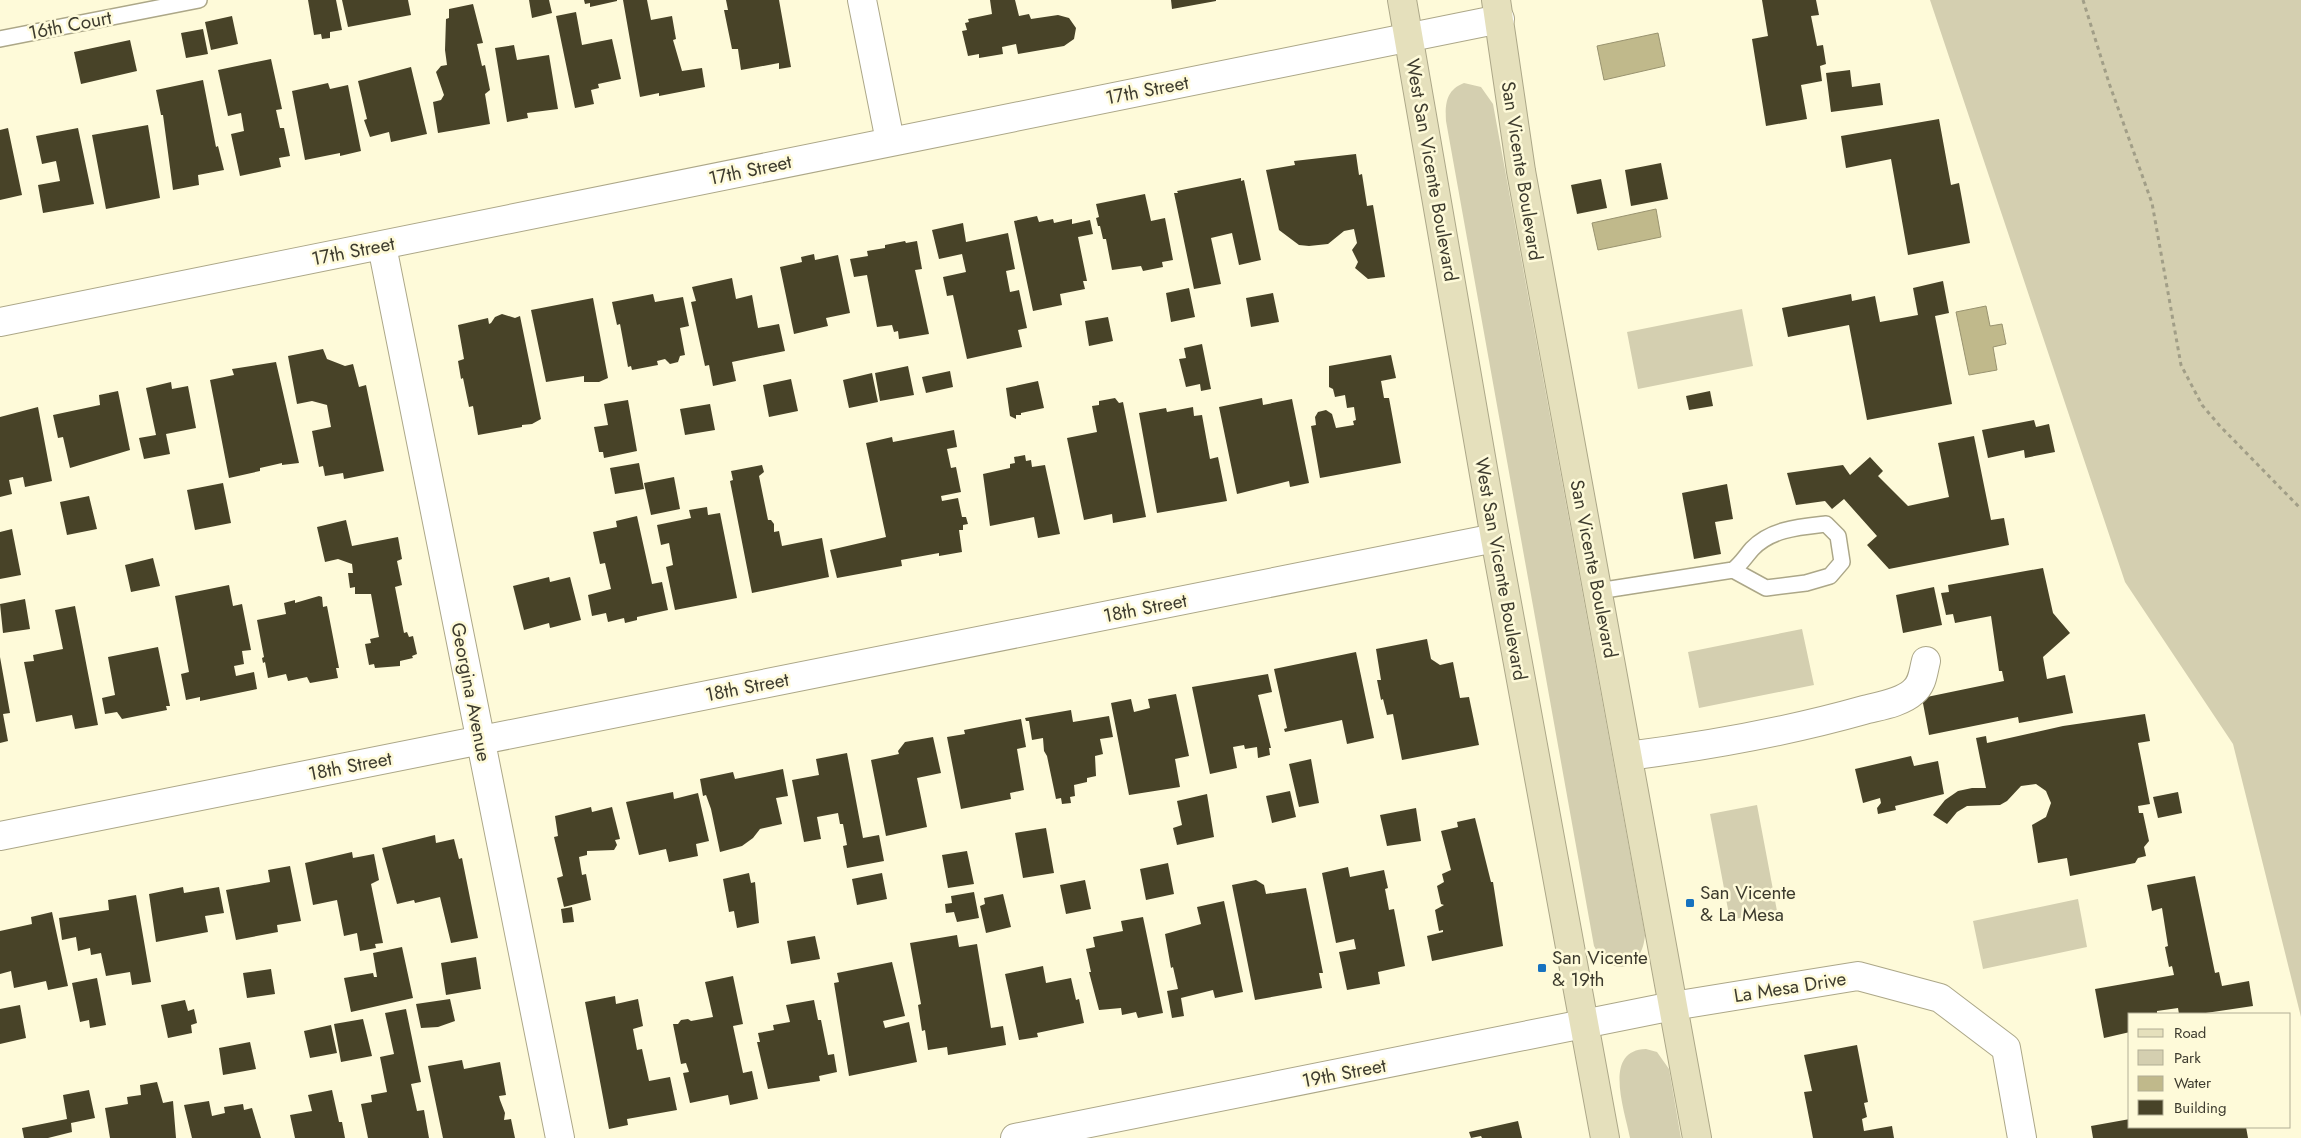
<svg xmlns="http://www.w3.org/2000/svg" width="2301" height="1138" font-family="Jost,sans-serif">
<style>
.green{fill:#d4cfb0}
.water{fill:#c0b98b;stroke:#99936f}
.building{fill:#484328}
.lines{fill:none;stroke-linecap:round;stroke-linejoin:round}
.service-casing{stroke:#aca788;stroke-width:18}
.minor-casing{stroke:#aca788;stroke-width:30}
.tertiary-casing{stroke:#aca788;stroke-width:30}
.secondary-casing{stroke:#aca788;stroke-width:30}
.path{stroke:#a19e87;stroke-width:3;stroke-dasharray:4 4;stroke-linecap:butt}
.service{stroke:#fff;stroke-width:15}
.minor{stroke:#fff;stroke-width:28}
.tertiary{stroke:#fff;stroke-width:28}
.secondary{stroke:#e5e0bc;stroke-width:28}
.poi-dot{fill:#1772bf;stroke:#fefad9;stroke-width:2}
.labels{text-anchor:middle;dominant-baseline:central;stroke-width:5;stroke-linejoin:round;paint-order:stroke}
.street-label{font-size:19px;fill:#3d3b2e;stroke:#fefad9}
.poi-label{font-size:19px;fill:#3d3b2e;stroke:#fefad9;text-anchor:start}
</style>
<rect width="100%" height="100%" fill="#fefad9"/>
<path class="green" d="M1930 0H2301V1017L2233 744 2125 582Z
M1464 83 1481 87 1493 104 1645 935C1642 972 1610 978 1594 946L1446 121C1445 104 1446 90 1464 83Z
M1742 309 1753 366 1638 389 1627 332Z
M1802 629 1814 685 1699 708 1688 652Z
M1757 805 1777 911 1730 920 1710 814Z
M2078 899 2087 947 1983 969 1973 921Z
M1646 1049 1657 1052 1669 1069 1681 1138H1630C1625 1111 1602 1050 1646 1049Z"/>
<path class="water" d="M1658 33 1665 66 1604 80 1597 46Z
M1656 209 1661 237 1598 250 1592 223Z
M1986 306 1990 326 2002 324 2006 344 1993 347 1997 370 1969 375 1956 312Z"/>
<path class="building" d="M308 0H336L342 30 330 32V38L322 39 321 34 314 35Z
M342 0H408L411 15 348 27Z
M529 0H549L552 13 532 18Z
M584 0H617V1L590 7V3L585 4Z
M623 0H647L651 20 672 16 676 39 673 40 682 71 702 68 705 87 659 96V93L640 97Z
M726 0H779L791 67 779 69V63L741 70 738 49H732L724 10H728Z
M990 0H1015L1019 16 1029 14 1031 19 1058 15 1069 18 1076 28 1074 39 1064 46 1018 54 1016 44 1002 47 1003 54 979 58V54L968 56 962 31 967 30 965 23 969 22 968 19 992 14Z
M1171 0H1216V1L1172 9Z
M1762 0H1816L1819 15 1811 16 1817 46 1823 45 1826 64 1820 66 1822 81 1801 85 1807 119 1766 126 1752 39 1768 36Z
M473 4 483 43 477 44 482 66 485 65 490 90 485 94 490 124 438 133 433 102 441 100 444 95 436 72 441 66 447 65 445 50 446 19 449 18V9Z
M576 12 582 45 612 39 621 79 598 84 599 88 591 90 594 104 575 108 556 16Z
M232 16 238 44 211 50 205 22Z
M203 29 208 54 186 58 181 33Z
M130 40 137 71 81 84 74 52Z
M514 45 517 60 549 55 558 109 527 113 528 118 507 122 495 48Z
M271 59 282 109 276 110 280 128H284L290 156 279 158 281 167 240 176 231 134 244 131 241 113 228 116 218 70Z
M411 67 427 134 391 142 389 132 370 137 364 120 367 119 358 81Z
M1850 70 1852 87 1880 83 1883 105 1831 112 1826 73Z
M203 80 216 147 218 146 224 170 198 175 199 185 173 190 163 115H161L156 90Z
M328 83 330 89 348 85 361 151 340 156V153L305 160 292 91Z
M1939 119 1951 185 1959 183 1970 243 1908 255 1891 159 1846 168 1841 136Z
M148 125 160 198 106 209 92 135Z
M8 128 22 195 0 200V130Z
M78 128 94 204 43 213 38 185 60 181 56 161 42 164 36 136Z
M1356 154 1359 175 1362 174 1367 206 1373 205 1385 277 1368 279 1355 268 1358 262 1352 250 1357 243 1354 229 1344 231 1328 244 1309 246 1299 245 1279 230 1266 170 1295 165 1294 161Z
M1661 163 1668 199 1631 206 1625 170Z
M1241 178V181L1244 180 1261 260 1239 265 1232 233 1211 238 1221 284 1194 289 1174 193H1178L1177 191Z
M1601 179 1607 208 1577 214 1571 185Z
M1145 194 1151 221 1165 218 1173 260 1162 262 1163 267 1143 271 1141 266 1112 270 1106 239H1103L1100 226H1098L1096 218 1099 217 1096 204Z
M1037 216 1039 222 1053 219 1054 223 1072 219V224L1090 220 1093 234 1078 237 1087 281H1083L1085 289 1060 294 1062 305 1033 311 1014 221Z
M963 223 966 242 1008 233 1015 269 1006 271 1010 292 1019 290 1027 328 1018 330 1022 347 967 359 953 295 947 296 943 277 966 272 962 254 939 259 932 230Z
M905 241 906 243 917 241 922 269 915 270 929 334 899 339 898 331 894 332 892 325 877 327 867 275 854 277 850 259 868 256 867 251 885 248V245Z
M814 254 815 260 838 255 850 313 826 318 828 326 794 334 780 267 802 262 801 257Z
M732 278 736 299 752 295 758 328 779 324 785 351 732 362 736 381 713 386 709 365 705 366 691 302 696 301 692 287Z
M1943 281 1949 313 1935 316 1952 404 1867 420 1849 325 1788 337 1782 308 1851 294 1852 301 1875 296 1880 322 1918 315 1913 288Z
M1189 288 1195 317 1171 322 1166 293Z
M1273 293 1279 322 1251 327 1246 298Z
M653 294 655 302 683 297 689 326 680 328 685 355 680 356 678 362 670 364 665 359 657 361 658 365 632 370 631 366 628 367 620 324 617 325 612 302Z
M593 298 608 378 599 382H584V376L546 382 531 310Z
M502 314 515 318 520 316 541 419 532 424 522 425V427L478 435 473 406 469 407 463 378 461 379 458 361 464 359 458 325 488 318 489 324 491 323 495 317Z
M1108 317 1113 341 1089 346 1085 321Z
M1202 344 1211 389 1201 391 1200 384 1186 387 1179 359 1186 358 1184 348Z
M323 349 327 359 345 366 353 364 359 387 366 385 384 471 344 479 343 473 325 476 323 466 319 467 312 431 331 427 327 405 312 401 297 404 288 356Z
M1391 355 1396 378 1381 381 1384 398H1389L1401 463 1320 478 1311 426 1316 425 1315 417 1318 412 1326 410 1332 414 1336 428 1354 425 1353 421 1356 420 1354 407 1347 408 1345 395 1335 397 1333 389 1329 387V366Z
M276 362 299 463 282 465V463L260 468V471L229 478 210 380 234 375 232 369Z
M908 366 914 395 880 401 875 373Z
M950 371 953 387 926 393 922 377Z
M872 373 878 402 849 408 843 380Z
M791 379 798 411 769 417 763 385Z
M1038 381 1044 408 1021 413V415H1016V419L1010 416 1006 388Z
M171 382 172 389 188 386 196 428 166 434 170 454 144 459 139 438 156 435 146 388Z
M118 391 130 450 70 468 63 437 58 438 53 415 100 405 99 395Z
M1710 391 1713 406 1689 410 1686 396Z
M1115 398 1119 403 1123 402 1146 517 1113 523 1112 514 1084 520 1067 438 1097 432 1092 406 1099 405V401Z
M1262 398 1263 405 1292 399 1309 483 1290 487 1289 481 1237 494 1219 407Z
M628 400 637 451 604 458 603 452H599L594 427 608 425 604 404Z
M710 404 715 430 685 435 680 409Z
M38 407 52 481 25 487 23 477 9 480 12 494 0 497V417Z
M1193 407 1194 416 1202 415 1210 459 1218 457 1227 501 1157 513 1139 413 1166 408 1167 412Z
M2034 420 2036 427 2049 424 2055 452 2025 458 2024 450 1988 458 1982 430Z
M954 430 957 447 947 449 951 468 956 467 961 492 941 496 942 501 958 498 962 517H966L968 524 963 525V530H959L962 552 939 556V553L901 560 902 566 837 578 830 550 886 537 866 443 892 437 893 442Z
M1974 436 1991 520 2004 518 2009 545 1889 569 1867 545 1877 536 1844 499 1832 509 1825 501 1796 505 1787 473 1843 465 1850 475 1870 457 1883 471 1878 476 1908 506 1949 497 1938 443Z
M1025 455 1026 461 1031 460 1032 467 1045 465 1060 534 1038 538 1034 517 990 526 983 474 1010 468V464L1015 463 1014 457Z
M639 463 644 489 615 494 610 468Z
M762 465 764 472 759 476 768 520H771L774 524V532L779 531 782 546 822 538 829 577 752 593 730 481 733 480 731 471Z
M674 477 680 509 651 515 644 483Z
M223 483 231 523 195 530 187 490Z
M1727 484 1733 519 1715 522 1721 554 1694 559 1682 493Z
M89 496 97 529 67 535 60 502Z
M707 507 708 515 720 513 737 598 675 610 666 567 673 565 669 543 661 545 657 525 691 518 689 510Z
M637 516 652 584 662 582 668 610 637 617V620L625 623 624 618 608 622 606 613 592 616 588 595 611 589 605 563 600 564 593 532 617 527 616 521Z
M346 520 352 546 398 537 402 559 397 561 402 585 395 587 404 633 407 632 409 637 413 636 417 654 412 656 413 658 400 661V666L375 668 374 664 369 665 365 644 371 643 370 639 379 637 371 594H355V587L350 588 348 573H353L352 564 338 559 325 562 317 527Z
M12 529 21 575 0 579V532Z
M153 558 160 586 131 592 125 565Z
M2043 568 2053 613 2070 633 2043 657 2047 679 2065 675 2073 713 2019 723 2018 717 1929 735 1922 698 2004 681 2002 671H1999L1991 616 1955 623 1953 614 1946 615 1941 593 1949 592 1948 585Z
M549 577 550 582 570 577 581 620 550 628 549 623 524 630 513 586Z
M229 585 233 606 242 604 251 650 242 651 244 664 234 666 236 676 254 672 257 689 200 701V697L186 700 181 674 189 672 175 596Z
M1934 587 1942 625 1903 633 1896 595Z
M319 596 322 597 323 607 327 606 339 668H336L338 678 310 683 307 677 288 681 286 674 268 678 265 662 263 663 262 658 264 657 257 620 286 614 284 603 295 600V603Z
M25 599 30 629 3 633 0 604Z
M75 606 98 725 75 729 72 715 36 722 24 662 34 661 33 655 63 649 55 610Z
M1427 639 1431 659 1440 665 1453 662 1460 698 1469 697 1479 745 1402 760 1393 714 1387 715 1383 699 1381 700 1377 680H1381L1376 649Z
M158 647 170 706H166L167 710 122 719 117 712 105 714 102 698 115 695 108 657Z
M1356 652 1374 738 1347 744 1342 720 1285 732 1284 729 1287 728 1274 669Z
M0 657 10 713 3 714 8 741 0 743Z
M1268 674 1272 692 1258 695 1271 748H1269L1270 755 1258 758 1257 747 1245 749 1244 745 1233 747 1237 768 1210 774 1192 687Z
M1176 694 1189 756 1175 759 1180 787 1129 795 1111 703 1131 699 1134 712 1150 708 1148 699Z
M1071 710 1073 722 1109 716 1113 737 1100 739 1103 754 1095 756 1096 776 1087 778V782L1074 785 1075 796 1070 797 1071 803 1062 804 1061 798 1056 799 1047 756 1044 751 1043 738 1032 740 1029 721H1026L1025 718Z
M2145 714 2150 741 2138 743 2150 804 2138 806 2139 813H2143L2149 841 2144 847 2146 856 2138 858 2135 863 2070 876 2067 858 2038 863 2032 825 2046 817 2051 803 2046 791 2036 784 2021 786 2007 801 2000 805 1967 806 1957 812 1947 824 1933 815 1945 800 1958 791 1972 788H1986L1976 738 1986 736 1987 743 2063 726Z
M1021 719 1026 747 1017 749 1024 790 1010 793 1011 799 961 809 947 737 965 734 964 730Z
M933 737 941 773 917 778 927 827 886 836 871 760 899 754 898 751 905 742Z
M847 753 863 838 879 835 884 861 847 868 843 846 847 845 843 824H840L838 813 817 817 821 839 804 842 792 780 819 775 816 759Z
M1911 756 1914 766 1938 761 1944 794 1895 806 1896 810 1878 814 1877 808 1881 803 1880 798 1863 803 1855 769Z
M1311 759 1319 803 1299 807 1289 764Z
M783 769 788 796 776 798 782 824 760 829 753 838 742 846 720 852 711 809 706 795 703 796 700 779 733 772 735 779Z
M1290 791 1296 817 1272 823 1266 796Z
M673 792 674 799 698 793 709 841 696 844 698 856 669 862 666 849 639 855 626 802Z
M2178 792 2182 813 2158 818 2153 797Z
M1207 794 1214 837 1177 845 1173 828 1182 825 1177 801Z
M591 807 592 812 612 807 620 839 615 840 617 845 614 850 587 851V855L579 857 582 875 586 874 591 900 564 907 557 878 563 876 554 837 558 836 555 816Z
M1416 808 1421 841 1387 846 1380 815Z
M1475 818 1491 882H1493L1503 946 1432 961 1427 936 1443 932V930L1439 931 1435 910 1444 905 1441 904 1437 886 1444 882 1442 874 1451 870 1441 831 1458 827 1457 822Z
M1046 828 1054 873 1023 878 1015 833Z
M435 835 436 843 454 839 459 859 462 858 478 938 451 943 440 897 415 903 414 900 397 904 382 848Z
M967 851 974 884 948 888 942 855Z
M352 852 353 858 374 854 379 880 371 884 383 943 375 944 376 948 360 951 357 933 344 936 337 900 313 905 305 863Z
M1168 863 1174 894 1146 900 1140 869Z
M290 866 301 921 277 925 278 932 236 940 226 890 270 882 268 870Z
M1348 867 1350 877 1384 870 1388 888 1385 889 1389 910 1394 909 1405 966 1378 972 1380 984 1347 990 1339 952 1356 949 1354 939 1336 943 1322 873Z
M749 873 751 883 755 882 759 923 737 928 734 911 729 912 723 879Z
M882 873 887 899 857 905 852 879Z
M2195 876 2215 973 2219 972 2222 986 2249 981 2253 1006 2199 1014H2179L2178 1008 2157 1011V1014H2130V1032L2104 1038 2095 989 2174 975 2172 966 2169 967 2165 947 2168 946 2162 908 2152 911 2147 885Z
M1085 880 1091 909 1066 914 1060 885Z
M1256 880 1264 885 1266 894 1306 888 1323 973H1319L1322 988 1255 1000 1232 885Z
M183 887 184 893 219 887 224 913 205 916 208 932 156 942 149 894Z
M974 892 979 918 957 922 954 912 946 913 945 904 952 903 951 896Z
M1003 894 1011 927 986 933 980 906 985 904 984 898Z
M136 895 151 982 132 985 130 972 106 976 101 953 91 955 90 948 78 951 76 937 62 940 59 918 109 910 108 900Z
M1224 901 1243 992 1215 998 1213 990 1181 998 1184 1016 1172 1018 1167 991 1178 989 1173 967 1171 968 1165 934 1201 924 1197 907Z
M572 907 574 922 563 923 561 909Z
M52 912 68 986 48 990 46 981 14 988 11 971 0 974V931L32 924 31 917Z
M1143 917 1163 1013 1138 1018 1136 1012 1122 1015 1121 1008 1099 1010 1089 972H1091L1086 949 1095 947 1093 937 1123 931 1121 921Z
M957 935 959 947 977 944 991 1028 1003 1026 1006 1045 948 1055 947 1047 928 1050 925 1030 922 1031 918 1005 921 1004 910 943Z
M815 936 820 959 791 964 787 941Z
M402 947 413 998 351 1012 344 978 373 973 374 977H377L373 953Z
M476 957 481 989 446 995 441 963Z
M892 962 905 1016 883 1021 885 1028 909 1022 917 1062 849 1076 834 983 839 982 837 973Z
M1043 966 1046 983 1071 978 1076 1000 1079 999 1084 1023 1037 1033 1038 1037 1019 1040 1005 974Z
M271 969 275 994 247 998 243 973Z
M733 976 743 1024 733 1026 743 1073 752 1071 758 1099 730 1105 728 1095 690 1103 683 1073 689 1072 686 1063 681 1064 673 1024H678L681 1020 688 1019 691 1021 713 1017 705 982Z
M97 978 106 1025 90 1028 89 1020 80 1022 72 983Z
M615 996 616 1004 638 999 643 1026 633 1029 637 1050 642 1049 649 1081 670 1077 677 1110 627 1119 628 1125 609 1129 585 1002Z
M450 999 455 1021 438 1027 421 1028 416 1004Z
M185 1000 188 1011 194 1009 197 1023 191 1025 192 1033 168 1038 161 1005Z
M814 1000 818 1020H821L828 1055 834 1054 837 1072 819 1076 820 1081 768 1089 757 1042H760L758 1033 774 1030 773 1025 790 1022 786 1005Z
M20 1005 26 1038 0 1044V1009Z
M406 1009 421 1082 411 1084 417 1111 424 1110 429 1138H368L361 1104 372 1102 371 1095 387 1092 380 1057 394 1054 385 1013Z
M363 1019 372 1056 341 1062 334 1024Z
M331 1025 337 1053 310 1058 304 1031Z
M250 1042 256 1069 223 1075 219 1048Z
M1857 1045 1868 1102 1864 1103 1867 1117 1862 1119 1864 1131 1892 1126 1894 1138H1813L1804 1092 1812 1091 1804 1055Z
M462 1060 464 1069 500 1062 506 1095 499 1096 500 1100 505 1113 504 1120 511 1119 515 1138H443L428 1066Z
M157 1082 163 1103 173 1101 176 1138H110L105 1108 128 1104 127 1097 141 1095 140 1085Z
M89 1090 95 1118 71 1123 72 1132 48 1138H24L22 1128 67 1119 63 1095Z
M332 1090 339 1122H342L345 1138H295L290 1115 312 1111 308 1095Z
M209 1101 212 1116 225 1113 224 1107 243 1104 244 1110 252 1108 261 1138H192L184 1105Z
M2130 1119V1127H2246L2248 1138H2093L2091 1126Z
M1518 1121 1522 1138H1482L1481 1136 1471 1138 1469 1132Z"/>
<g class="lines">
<g class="service-casing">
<path id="service" d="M0 39 199 0
M1598 591 1733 570C1741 564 1745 557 1752 549 1771 529 1799 527 1826 524L1838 536 1842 562 1830 576 1806 583 1766 588 1733 570"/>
</g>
<g class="minor-casing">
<path id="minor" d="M862 0 890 141
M382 246 560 1138
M1628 756C1707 746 1786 732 1864 710 1879 706 1901 703 1913 692 1923 684 1923 672 1926 661
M0 836 1495 538
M1015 1138 1673 1006 1858 976 1940 998 2006 1048 2022 1138"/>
</g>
<g class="tertiary-casing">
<path id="tertiary" d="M0 322 1500 19"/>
</g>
<g class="secondary-casing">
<path id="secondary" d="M1402 0 1495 538 1605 1138
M1496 0 1521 171 1697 1138"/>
</g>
<path class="path" d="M2083 0 2109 83 2152 203 2181 365 2202 405 2219 425 2301 509"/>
<use href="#service" class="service"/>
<use href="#minor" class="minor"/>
<use href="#tertiary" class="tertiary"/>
<use href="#secondary" class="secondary"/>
</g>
<g class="poi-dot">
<rect x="1685" y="898" width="10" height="10" rx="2.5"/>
<rect x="1537" y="963" width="10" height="10" rx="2.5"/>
</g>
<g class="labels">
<g class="street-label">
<text transform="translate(70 25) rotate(-11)">16th Court</text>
<text transform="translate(1147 90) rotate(-11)">17th Street</text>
<text transform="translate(750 170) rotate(-12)">17th Street</text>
<text transform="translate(1432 170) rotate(80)">West San Vicente Boulevard</text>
<text transform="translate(1522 171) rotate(81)">San Vicente Boulevard</text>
<text transform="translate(353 251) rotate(-11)">17th Street</text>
<text transform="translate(1501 569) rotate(80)">West San Vicente Boulevard</text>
<text transform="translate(1594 569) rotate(79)">San Vicente Boulevard</text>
<text transform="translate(1145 608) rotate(-11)">18th Street</text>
<text transform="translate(747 687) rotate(-11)">18th Street</text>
<text transform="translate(471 692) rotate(79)">Georgina Avenue</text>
<text transform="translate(350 766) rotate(-11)">18th Street</text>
<text transform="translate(1790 987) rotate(-9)">La Mesa Drive</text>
<text transform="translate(1344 1073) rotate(-11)">19th Street</text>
</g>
<g class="poi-label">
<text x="1700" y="892">San Vicente<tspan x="1700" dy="22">&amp; La Mesa</tspan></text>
<text x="1552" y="957">San Vicente<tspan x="1552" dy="22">&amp; 19th</tspan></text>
</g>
</g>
<rect x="2128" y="1013" width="162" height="115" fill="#fefad9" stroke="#b1ae95"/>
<rect x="2138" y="1029" width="25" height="8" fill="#e5e0bc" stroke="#b1ae95"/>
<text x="2174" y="1038" font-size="15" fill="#3d3b2e">Road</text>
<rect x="2138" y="1050" width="25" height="15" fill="#d4cfb0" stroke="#b1ae95"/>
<text x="2174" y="1063" font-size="15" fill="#3d3b2e">Park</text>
<rect x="2138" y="1076" width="25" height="15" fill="#c0b98b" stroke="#b1ae95"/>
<text x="2174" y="1088" font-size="15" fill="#3d3b2e">Water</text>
<rect x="2138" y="1100" width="25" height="15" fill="#484328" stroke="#b1ae95"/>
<text x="2174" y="1113" font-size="15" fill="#3d3b2e">Building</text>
</svg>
